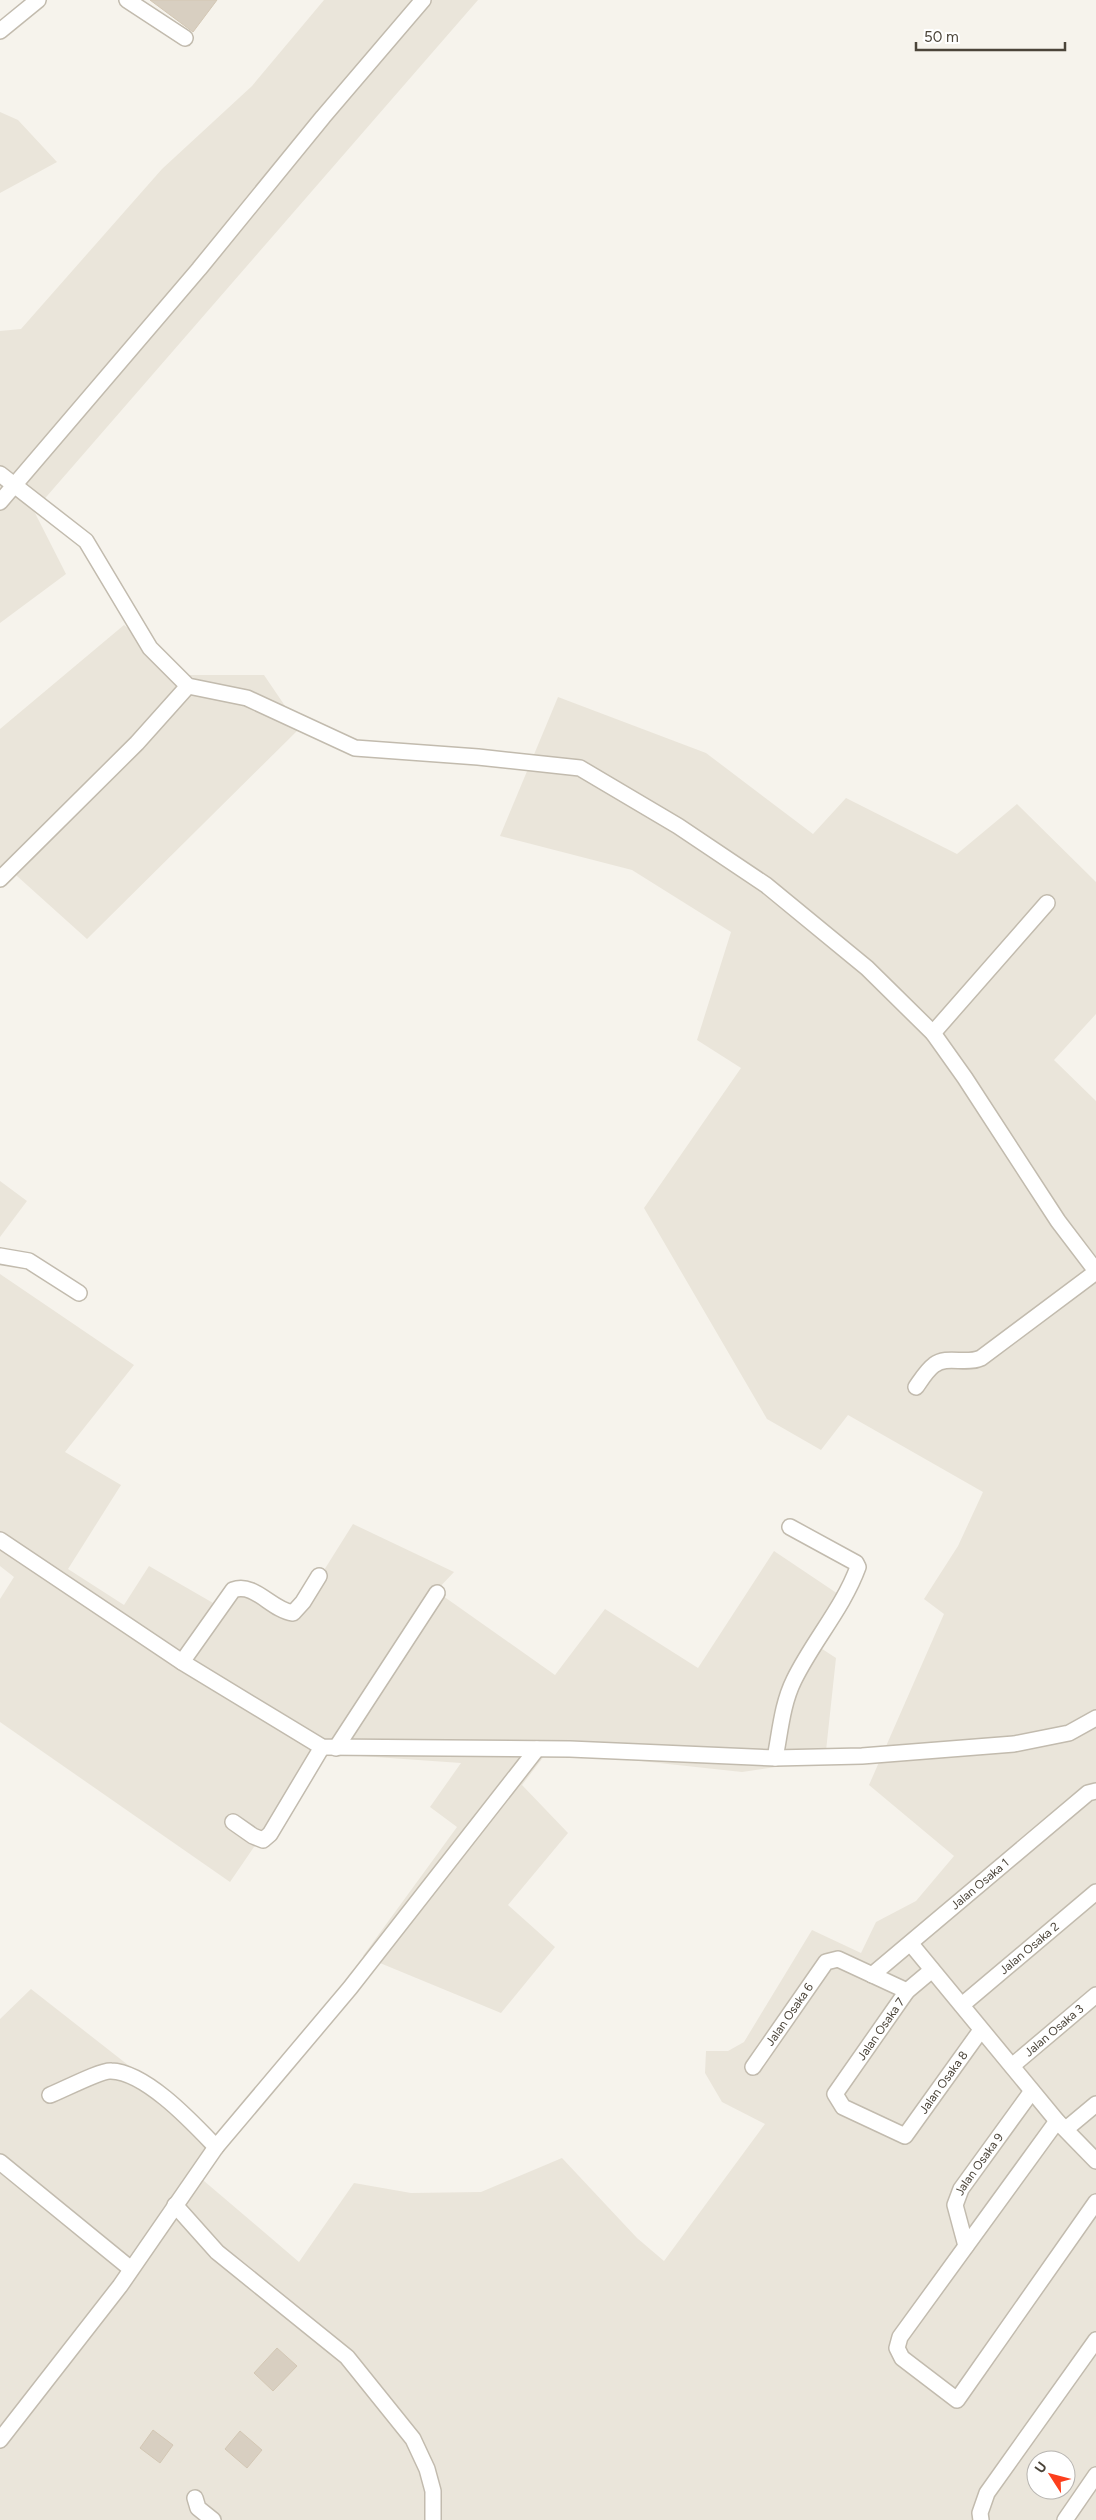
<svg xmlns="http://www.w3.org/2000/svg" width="1096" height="2520" font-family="Figtree,sans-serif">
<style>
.residential{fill:#eae5da;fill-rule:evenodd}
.building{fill:#d8cfc1;stroke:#d3c7b4}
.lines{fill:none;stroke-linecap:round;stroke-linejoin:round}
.street-casing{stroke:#c2bbae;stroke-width:18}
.street{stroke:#fff;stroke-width:15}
.labels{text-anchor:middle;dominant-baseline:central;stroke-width:4;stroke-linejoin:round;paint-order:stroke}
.street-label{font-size:12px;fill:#4b4439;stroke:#fff}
</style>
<rect width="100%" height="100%" fill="#f6f3ec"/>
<path class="residential" d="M324 0H478L34 511 66 574 0 623V331L21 329 162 169 252 86Z
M0 112 18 120 57 162 0 193Z
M124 625 186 675H264L300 728 87 939 7 867 0 873V729Z
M558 697 706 753 813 834 846 798 957 854 1017 804 1096 882V1014L1054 1060 1096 1101V2520H0V2019L31 1989 225 2141 197 2175 299 2262 354 2183 411 2193 481 2192 562 2158 637 2238 664 2261 765 2124 722 2102 705 2073 706 2051H728L744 2042 812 1930 861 1953 876 1922 916 1901 954 1856 869 1785 944 1614 924 1599 958 1546 983 1492 848 1415 821 1450 767 1419 644 1208 741 1068 697 1040 731 932 632 870 500 836ZM1036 2460H1066V2490H1036Z
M0 1181 27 1201 0 1237Z
M0 1274 134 1365 65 1452 121 1485 68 1569 124 1605 149 1566 220 1607 240 1585 294 1618 353 1524 454 1572 436 1591 555 1675 605 1609 698 1668 774 1551 844 1598 813 1643 836 1658 825 1760 742 1772 548 1751 522 1785 568 1833 508 1905 555 1947 501 2013 363 1956 457 1827 430 1807 461 1763 318 1753 230 1882 0 1722V1599L14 1577 0 1566Z"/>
<path class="building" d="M150 0H217L193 32Z
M277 2348 297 2366 273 2391 254 2373Z
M153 2430 173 2445 160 2463 140 2448Z
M240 2431 262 2450 247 2468 225 2449Z"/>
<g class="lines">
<g class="street-casing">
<g id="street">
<path d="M127 0 185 38"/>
<path d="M0 31 38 0"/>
<path d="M0 474 86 541 150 648 188 686 247 698 355 748 478 757 580 768 678 826 766 885 867 968 933 1033 965 1078 1058 1221 1096 1271"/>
<path d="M0 502 199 269 323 117 423 0"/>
<path d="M0 879 137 743 188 686"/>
<path d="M933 1033 1047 903"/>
<path d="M0 1256 29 1261 79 1293"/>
<path d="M916 1387C921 1380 927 1370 934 1365 947 1355 966 1365 981 1358L1096 1272"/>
<path d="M0 1540 182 1662 322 1747 570 1749 775 1758 862 1756 1014 1744 1069 1733 1096 1718"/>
<path d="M182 1662 233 1590C255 1582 271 1610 293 1613L303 1602 319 1576"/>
<path d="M336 1748 437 1593"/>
<path d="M775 1758C780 1733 782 1704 794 1680 813 1641 843 1608 858 1567L856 1563 790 1527"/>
<path d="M233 1822 253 1836 263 1840 270 1834 322 1747"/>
<path d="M911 1944 1057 2121 1096 2161"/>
<path id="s1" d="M932 1970 907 1991 835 2094 843 2107 905 2136 981 2030"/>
<path id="s2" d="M872 1975 1088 1793 1096 1791"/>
<path id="s3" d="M962 2005 1096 1892"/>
<path id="s4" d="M1012 2066 1096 1995"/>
<path id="s5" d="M753 2067 826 1962 838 1959 907 1991"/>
<path d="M50 2095C61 2091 101 2070 111 2071 146 2072 193 2123 216 2147"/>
<path d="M1057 2121 900 2337 897 2348 902 2358 957 2400 1096 2202"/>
<path d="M1066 2129 1096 2104"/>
<path d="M0 2162 131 2269"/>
<path d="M175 2205 217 2252 347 2357 413 2439 427 2469 433 2491V2520"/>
<path id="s6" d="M966 2246 955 2205 961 2189 1032 2091"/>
<path d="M0 2440 120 2286 216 2147 350 1988 537 1749"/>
<path d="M195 2498 198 2508 213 2520"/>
<path d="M981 2520 980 2513 987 2493 1096 2340"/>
<path d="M1065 2520 1096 2475"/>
</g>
</g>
<use href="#street" class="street"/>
</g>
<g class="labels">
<g class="street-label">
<text stroke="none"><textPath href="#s2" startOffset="141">Jalan Osaka 1</textPath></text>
<text stroke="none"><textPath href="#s3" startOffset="88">Jalan Osaka 2</textPath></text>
<text stroke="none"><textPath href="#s5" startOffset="64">Jalan Osaka 6</textPath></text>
<text transform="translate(881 2029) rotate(-55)">Jalan Osaka 7</text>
<text stroke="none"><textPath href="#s4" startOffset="55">Jalan Osaka 3</textPath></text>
<text stroke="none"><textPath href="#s1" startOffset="308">Jalan Osaka 8</textPath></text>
<text stroke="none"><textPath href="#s6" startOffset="90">Jalan Osaka 9</textPath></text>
</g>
</g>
<g transform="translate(1051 2475) rotate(306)"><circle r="24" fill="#ffffff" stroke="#b7b4b0"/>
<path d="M0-4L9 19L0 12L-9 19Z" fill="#fc3f1d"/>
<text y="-8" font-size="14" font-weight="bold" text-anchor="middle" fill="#4b4439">U</text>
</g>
<path d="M916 42v8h149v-8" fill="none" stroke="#4b4439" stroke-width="2.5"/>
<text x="924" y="42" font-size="15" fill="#4b4439" stroke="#ffffff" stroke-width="4" paint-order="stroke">50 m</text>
</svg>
